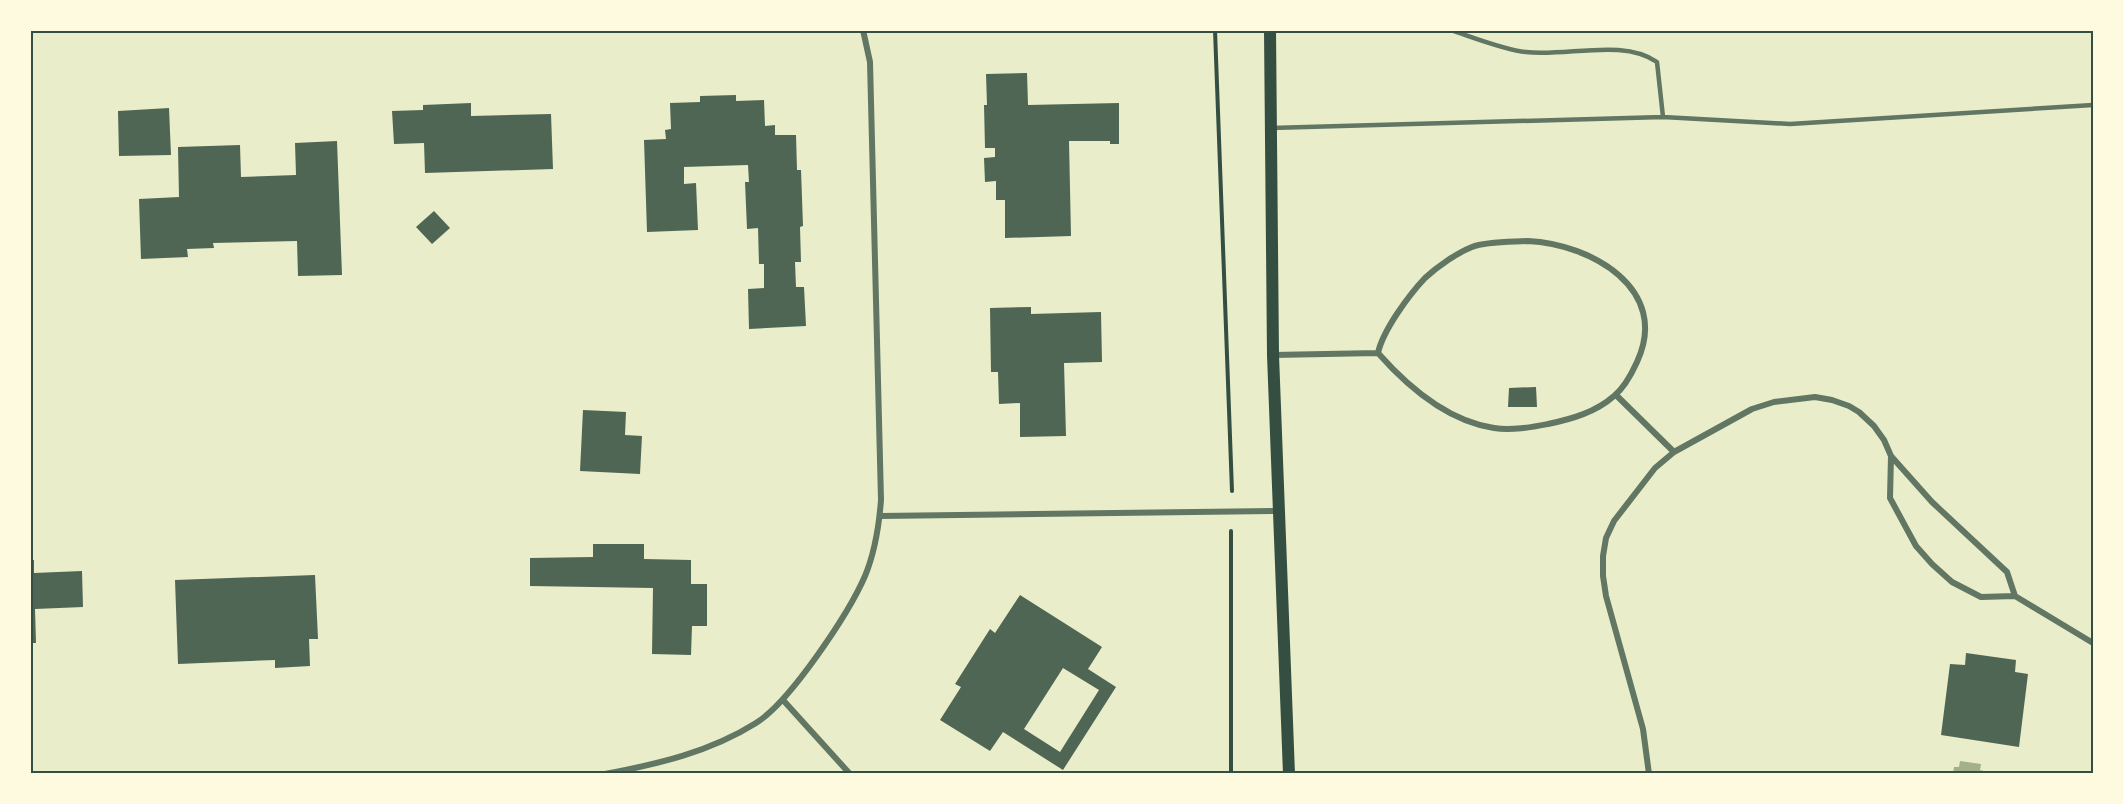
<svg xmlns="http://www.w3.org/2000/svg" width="2123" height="804" font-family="'Varela Round',sans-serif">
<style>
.water{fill:#a3b18a}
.building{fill:#4f6655;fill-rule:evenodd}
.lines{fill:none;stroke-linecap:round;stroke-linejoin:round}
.path{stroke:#344e41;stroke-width:4}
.service{stroke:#617663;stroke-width:4.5}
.minor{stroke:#617663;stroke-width:6}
.secondary{stroke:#344e41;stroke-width:12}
.neatline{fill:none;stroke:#344e41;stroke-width:2}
</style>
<rect width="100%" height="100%" fill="#e9edc9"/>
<path class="water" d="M1960 761 1981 764 1980 770 1984 771 1983 774H1953L1954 767H1959Z"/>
<path class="building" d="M1027 73 1028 105 1119 103V144H1110V141H1069L1071 236 1005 238V200H996V181L985 182 984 158 995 157V148H985L984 105H987L986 74Z
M736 95V101L764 100 765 126 775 125V135H796L797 170H801L803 226 800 227 801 262H795L796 287H804L806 326 749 329 748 289 764 288V264H759L758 228 747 229 745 182H749L748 165 684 167V184L696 183 698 230 647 232 644 140 666 139 665 130 671 129 670 103 700 102V96Z
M471 103V116L551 114 553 169 425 173 424 143 394 144 392 111 423 110V105Z
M169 108 171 155 119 156 118 111Z
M337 141 342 275 298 276 297 241 213 243 214 248 187 249 188 257 141 259 139 199 179 197 178 147 240 145 241 177 296 175 295 143Z
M434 211 450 228 432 244 416 227Z
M1031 307V314L1101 312 1102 362 1064 363 1066 436 1020 437V403L999 404 998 372H991L990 308Z
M1536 387 1537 407H1508L1509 388Z
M583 410 626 412 625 435 642 436 640 474 580 471Z
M593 544H644V559L691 560V584H707V626H692L691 655 652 654 653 588 530 586V558L593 557Z
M30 560H34V573L82 571 83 607 35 609 36 643H30Z
M315 575 318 639H309L310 666 275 668V660L178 664 175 580Z
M1020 595 1102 647 1088 669 1116 687 1063 770 1003 732 990 751 940 720 961 687 955 684 990 629 995 633ZM1063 668 1099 690 1060 752 1024 729Z
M1966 653 2016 660 2015 672 2028 674 2019 747 1941 735 1950 664 1965 665Z"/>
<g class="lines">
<path class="path" d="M1215 30 1232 491
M1231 774V531"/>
<path class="service" d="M1451 30C1472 37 1505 50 1526 52 1566 57 1623 38 1657 62L1663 117
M1271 128 1663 117 1790 124 2093 105"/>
<path class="minor" d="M1528 241C1591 244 1671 289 1637 362 1632 373 1624 388 1614 396 1596 412 1572 419 1548 424 1532 427 1511 431 1494 428 1447 421 1408 387 1378 353 1383 330 1409 295 1425 278 1438 266 1457 253 1472 247 1487 241 1513 242 1528 241Z
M1273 355 1378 353
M1616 395 1674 452
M1891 456 1890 498 1916 546 1932 564 1952 582 1981 597 2015 596 2093 643
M880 516 1278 511
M783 700 850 774
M605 774C658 764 710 752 756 723 790 702 849 613 865 576 875 552 879 526 881 500L870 62 863 30
M1649 774 1643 729 1606 596 1603 576V556L1606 538 1614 521 1655 468 1674 452 1752 409 1774 402 1815 397 1832 400 1849 406 1859 412 1874 426 1884 440 1891 456 1932 502 2007 572 2015 596"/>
<path class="secondary" d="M1270 30 1273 355 1289 774"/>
</g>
<rect width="2123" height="804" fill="none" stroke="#fefae0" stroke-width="63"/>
<rect x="32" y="32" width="2060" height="740" class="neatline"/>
</svg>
